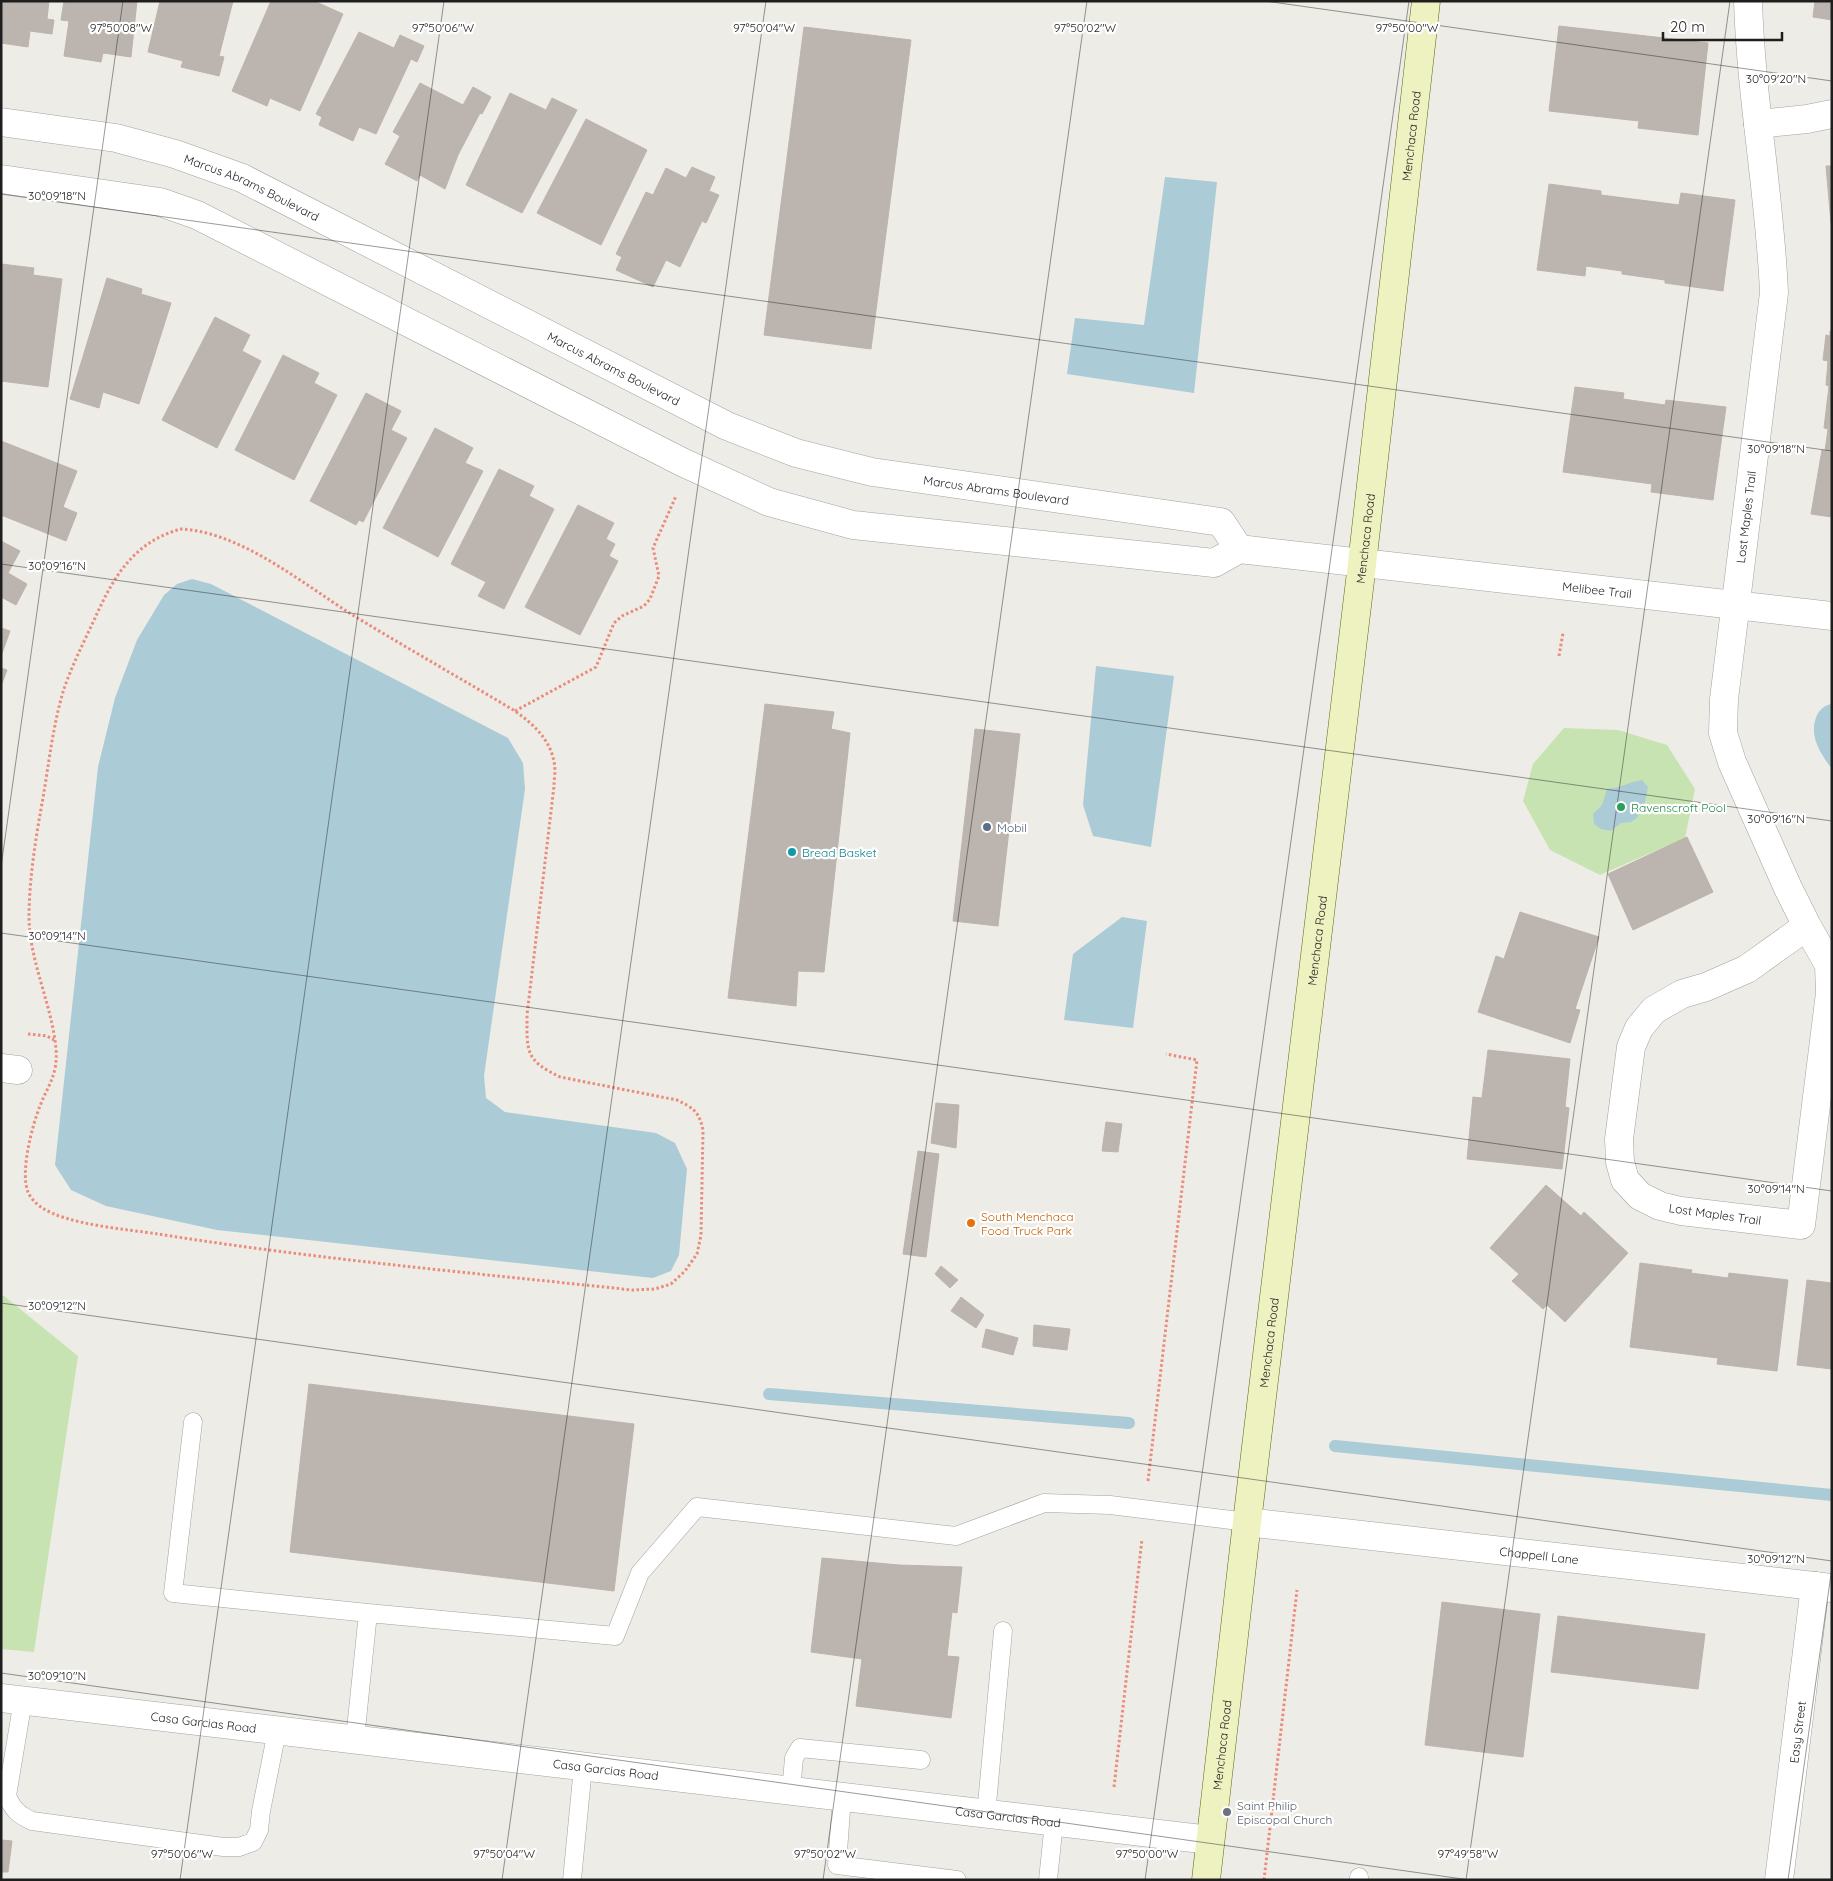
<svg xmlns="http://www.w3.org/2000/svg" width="1833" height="1881" font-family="Quicksand,sans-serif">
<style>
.grass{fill:#c7e3b1}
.water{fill:#abcbd7}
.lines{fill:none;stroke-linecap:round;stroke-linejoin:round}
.stream{stroke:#abcbd7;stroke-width:12}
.building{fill:#bbb4af;stroke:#beb4aa}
.lane-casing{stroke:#a2a2a2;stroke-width:19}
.street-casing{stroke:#a2a2a2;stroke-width:29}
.secondary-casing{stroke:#5b6a11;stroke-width:29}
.path{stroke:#ea8c7b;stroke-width:3;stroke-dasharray:2.5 2.5;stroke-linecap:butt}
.lane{stroke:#fff;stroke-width:18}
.street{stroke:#fff;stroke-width:28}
.secondary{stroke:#edf2c0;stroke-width:28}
.ticks{fill:none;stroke:#1e1e1e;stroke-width:1;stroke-opacity:0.45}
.leisure-dot{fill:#2e9e5b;stroke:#fff;stroke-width:2}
.service-dot{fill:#5c6f8a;stroke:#fff;stroke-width:2}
.culture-dot{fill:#0f9aa8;stroke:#fff;stroke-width:2}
.food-dot{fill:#e8710a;stroke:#fff;stroke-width:2}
.worship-dot{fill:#6b7280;stroke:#fff;stroke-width:2}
.labels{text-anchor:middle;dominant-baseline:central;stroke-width:4.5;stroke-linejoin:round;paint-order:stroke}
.street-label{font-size:12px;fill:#1e1e1e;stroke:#fff}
.leisure-label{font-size:12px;fill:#27864d;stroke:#fff;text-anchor:start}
.service-label{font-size:12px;fill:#4e5e75;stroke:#fff;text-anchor:start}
.culture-label{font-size:12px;fill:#0d838f;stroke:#fff;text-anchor:start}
.food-label{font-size:12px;fill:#c56008;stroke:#fff;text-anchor:start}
.worship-label{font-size:12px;fill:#5b616d;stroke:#fff;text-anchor:start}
.ticks-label{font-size:12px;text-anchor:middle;fill:#1e1e1e;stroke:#fff;stroke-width:4.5;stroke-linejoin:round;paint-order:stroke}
</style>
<rect width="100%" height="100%" fill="#eeece6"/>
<path class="grass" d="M1564 728 1618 730 1667 745 1695 789 1685 838 1600 875 1550 850 1523 801 1533 764Z
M1 1296H4L78 1356 34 1652 1 1649Z"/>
<path class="water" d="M1165 177 1217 182 1194 393 1067 374 1075 318 1144 325Z
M192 579 211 584 508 738 523 763 525 789 484 1076 486 1098 505 1112 656 1133 675 1143 687 1169 679 1255 671 1271 653 1278 217 1230 106 1206 71 1190 55 1165 98 767 115 698 137 640 164 595 177 584Z
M1096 666 1174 676 1151 847 1093 836 1083 805Z
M1832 704V769C1820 753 1808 735 1817 715 1820 709 1825 705 1832 704Z
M1642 780 1648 787 1645 802 1637 818 1631 822 1621 823 1611 831 1601 829 1594 824 1593 814 1602 805 1607 789C1620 788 1629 782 1642 780Z
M1122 917 1147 921 1133 1028 1064 1020 1073 954Z"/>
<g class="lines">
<path class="stream" d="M769 1394 1129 1423
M1335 1446 1832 1495"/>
</g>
<path class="building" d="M1 1H49L47 19 54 20 52 34 30 31 28 47 1 43Z
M64 1H137L131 57 103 53 101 62 64 56 69 21 61 20Z
M160 1H233L219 56 224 57 219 76 181 67 183 61 148 52Z
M271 1H314L343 14 300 111 270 98 267 106 232 91Z
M1815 1H1832V20L1813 17Z
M1559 26 1708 43 1698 135 1638 128 1639 121 1549 111Z
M804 27 911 40 871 349 764 335Z
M359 32 394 48 400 35 424 46 417 62 411 59 376 134 359 127 353 141 319 125 322 117 316 114Z
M420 83 463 105 473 87 491 97 482 114 480 113 458 155 445 189 420 175 417 181 385 164 400 136 393 132Z
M510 93 546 110 552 98 577 110 522 213 466 185Z
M586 119 647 150 601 245 537 213Z
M1826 166H1832V223H1831Z
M692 167 715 177 709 191 719 195 706 223 702 221 680 267 666 260 653 287 616 270 622 257 616 254 646 192 653 195 666 168 686 178Z
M1549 184 1601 191V195L1679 205 1681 193 1735 200 1723 291 1665 283V280L1622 274V271L1586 266 1585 276 1537 270Z
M1 264 34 268 33 275 62 279 48 387 1 381Z
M107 278 142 289 141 294 171 303 139 404 103 392 99 408 70 399Z
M215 317 250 335 242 351 261 361 217 448 162 420Z
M1830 331H1832V517L1811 514 1822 450 1825 451 1828 429 1824 428 1829 386 1826 385 1828 361 1823 360 1826 335 1830 336Z
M283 355 319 373 314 383 337 395 294 480 235 450Z
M1575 387 1624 393 1623 399 1665 405 1666 400 1726 407 1713 500 1651 492 1652 484 1563 472Z
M366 393 401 411 391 430 407 438 363 522 359 520 356 525 310 501Z
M435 428 473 448 465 463 483 471 438 557 383 528Z
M1 441 77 471 63 507 77 513 66 541 1 515Z
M499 469 534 486 529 496 554 509 504 609 478 596 486 582 451 564Z
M578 505 614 523 606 539 615 544 609 556 618 561 580 635 525 607Z
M1 541 20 551 8 573 27 584 16 605 1 597Z
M1 628 10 631 1 656Z
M1 668 7 670 1 686Z
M765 704 834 712 831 729 850 733 824 972 798 971 796 1006 728 998Z
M975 729 1020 734 998 926 953 921Z
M1687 837 1713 892 1633 930 1608 874Z
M1520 912 1599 937 1575 1009 1580 1010 1570 1043 1478 1012 1496 956 1504 959Z
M1488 1050 1570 1059 1565 1107 1569 1108 1562 1169 1467 1159 1473 1097 1482 1098Z
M936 1103 959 1105 956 1148 931 1143Z
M1106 1122 1122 1124 1118 1152 1102 1151Z
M918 1151 939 1154 926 1257 903 1254Z
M1546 1185 1581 1216 1584 1212 1628 1253 1565 1322 1547 1305 1543 1309 1512 1281 1519 1274 1490 1248Z
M1640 1263 1692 1270 1691 1273 1728 1278 1729 1273 1788 1280 1777 1371 1717 1364 1718 1358 1630 1347Z
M941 1266 958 1280 950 1288 935 1274Z
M1807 1280 1832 1283V1369L1797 1365Z
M961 1297 984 1315 976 1328 951 1311Z
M1034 1325 1070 1329 1067 1350 1033 1346Z
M986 1329 1018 1338 1013 1355 982 1347Z
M309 1384 634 1424 614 1591 290 1552Z
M822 1558 899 1565 962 1567 957 1613 952 1612 947 1656 959 1657 951 1718 856 1706 862 1659 811 1652Z
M1442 1602 1540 1614 1523 1757 1425 1745Z
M1558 1616 1705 1634 1698 1689 1551 1672Z
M1 1840 12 1841 8 1872H1Z"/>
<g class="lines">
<g class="lane-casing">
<path id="lane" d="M193 1422 173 1593 368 1613
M23 1700 7 1796C13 1810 19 1815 32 1821L223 1847H239L253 1842 259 1830 261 1811 277 1731
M355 1739 368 1613 615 1636 640 1573 697 1507 956 1536 1044 1503 1110 1505 1247 1522
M791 1791 794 1758 800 1748 921 1760
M842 1797 837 1865 957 1880
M986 1815 1003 1631
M572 1880 583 1767
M1048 1880 1054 1822
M1359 1880V1877"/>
</g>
<g class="street-casing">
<g id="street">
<path d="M1748 1C1751 99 1770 195 1774 293L1724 699 1723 733 1732 762 1788 888 1807 926 1829 965 1830 993 1801 1225 1681 1211 1660 1206 1640 1196 1625 1180 1620 1162 1619 1139 1631 1047 1639 1028 1654 1010 1682 994 1706 987 1747 969 1807 926"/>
<path id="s1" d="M1 122 116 138 175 154 242 178 727 426 796 453 872 472 1221 522 1239 549"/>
<path d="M1758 124 1807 119 1832 114"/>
<path id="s2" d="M1 179 160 202 197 215 682 462 769 502 853 525 1214 563 1239 549 1832 616"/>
<path d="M1 1068 18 1070"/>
<path id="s3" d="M1247 1522 1832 1588"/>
<path id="s4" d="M1 1698 1210 1840"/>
<path id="s5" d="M1779 1880 1815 1586"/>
</g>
</g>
<g class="secondary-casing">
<g id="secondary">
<path id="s6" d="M1206 1880 1247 1522 1362 564 1426 1"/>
</g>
</g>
<path class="path" d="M180 529C239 531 302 583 351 614 405 647 460 678 515 711 533 724 550 739 554 762 556 770 554 779 554 786L527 1015C527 1052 525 1060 560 1077L677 1100C693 1108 699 1111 703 1130L701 1235 697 1254 685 1271 671 1284 655 1289 632 1290C474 1273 315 1259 158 1234 126 1229 67 1225 41 1207 36 1204 30 1197 28 1192 20 1172 32 1126 40 1106 48 1085 58 1075 56 1049 52 1005 30 963 29 918 29 879 36 836 43 798 49 762 53 726 63 692 71 667 84 642 95 618 106 594 118 569 139 551 151 540 165 534 180 529Z
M1559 656 1563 633
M515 711 596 667 614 623 622 616 644 606 650 599 659 576 653 548 676 496
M28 1034 47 1036 54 1040
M1148 1481 1197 1060 1166 1054
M1114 1787 1142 1539
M1264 1880 1297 1590"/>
<use href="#lane" class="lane"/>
<use href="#street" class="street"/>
<use href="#secondary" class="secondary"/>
</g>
<path class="ticks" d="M1265 1 1832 81M1 194 1832 451M1 564 1832 821M1 867 123 1M1 933 1832 1191M1 1303 1832 1561M1 1673 1470 1880M180 1880 444 1M502 1880 766 1M823 1880 1087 1M1145 1880 1409 1M1466 1880 1730 1M1788 1880 1832 1567"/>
<circle class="leisure-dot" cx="1621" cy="807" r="5"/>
<circle class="service-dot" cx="987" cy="827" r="5"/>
<circle class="culture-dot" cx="792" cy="852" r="5"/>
<circle class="food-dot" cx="971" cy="1223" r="5"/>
<circle class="worship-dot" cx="1227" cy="1812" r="5"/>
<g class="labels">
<g class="street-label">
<text stroke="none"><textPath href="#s6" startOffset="1756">Menchaca Road</textPath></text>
<text stroke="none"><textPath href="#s1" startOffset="261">Marcus Abrams Boulevard</textPath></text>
<text stroke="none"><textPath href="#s1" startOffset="666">Marcus Abrams Boulevard</textPath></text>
<text stroke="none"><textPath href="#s1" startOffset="1071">Marcus Abrams Boulevard</textPath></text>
<text transform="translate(1746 517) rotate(-83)">Lost Maples Trail</text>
<text stroke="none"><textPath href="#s6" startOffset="1351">Menchaca Road</textPath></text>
<text stroke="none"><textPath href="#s2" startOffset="1679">Melibee Trail</textPath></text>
<text stroke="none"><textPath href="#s6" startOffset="946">Menchaca Road</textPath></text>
<text transform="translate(1715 1214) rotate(8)">Lost Maples Trail</text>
<text stroke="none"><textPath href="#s6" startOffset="541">Menchaca Road</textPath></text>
<text stroke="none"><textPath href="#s3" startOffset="294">Chappell Lane</textPath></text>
<text stroke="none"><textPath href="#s4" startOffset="204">Casa Garcias Road</textPath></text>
<text stroke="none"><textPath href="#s5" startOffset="149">Easy Street</textPath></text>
<text stroke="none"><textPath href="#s6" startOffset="136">Menchaca Road</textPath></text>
<text stroke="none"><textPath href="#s4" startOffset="609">Casa Garcias Road</textPath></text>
<text stroke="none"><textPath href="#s4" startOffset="1014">Casa Garcias Road</textPath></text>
</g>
<g class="leisure-label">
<text x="1631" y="807">Ravenscroft Pool</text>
</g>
<g class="service-label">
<text x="997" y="827">Mobil</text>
</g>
<g class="culture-label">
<text x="802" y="852">Bread Basket</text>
</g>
<g class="food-label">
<text x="981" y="1216">South Menchaca<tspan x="981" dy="14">Food Truck Park</tspan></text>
</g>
<g class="worship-label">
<text x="1237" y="1805">Saint Philip<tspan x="1237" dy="14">Episcopal Church</tspan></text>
</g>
</g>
<g class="ticks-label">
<text x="121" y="32">97°50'08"W</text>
<text x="443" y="32">97°50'06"W</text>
<text x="764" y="32">97°50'04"W</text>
<text x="1085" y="32">97°50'02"W</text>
<text x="1407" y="32">97°50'00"W</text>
<text x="1776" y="83">30°09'20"N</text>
<text x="57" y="200">30°09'18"N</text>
<text x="1776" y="453">30°09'18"N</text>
<text x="57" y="570">30°09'16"N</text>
<text x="1776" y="823">30°09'16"N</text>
<text x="57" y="940">30°09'14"N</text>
<text x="1776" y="1193">30°09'14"N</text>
<text x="57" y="1310">30°09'12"N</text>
<text x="1776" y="1563">30°09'12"N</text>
<text x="57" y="1680">30°09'10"N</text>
<text x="182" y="1858">97°50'06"W</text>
<text x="504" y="1858">97°50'04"W</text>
<text x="825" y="1858">97°50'02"W</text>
<text x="1147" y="1858">97°50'00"W</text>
<text x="1468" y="1858">97°49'58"W</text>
</g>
<rect width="1833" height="1881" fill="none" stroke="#1e1e1e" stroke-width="5"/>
<path d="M1663 32v8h119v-8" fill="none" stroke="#1e1e1e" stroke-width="2.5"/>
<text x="1670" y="32" font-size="15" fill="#1e1e1e" stroke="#ffffff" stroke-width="4" paint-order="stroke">20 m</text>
</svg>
